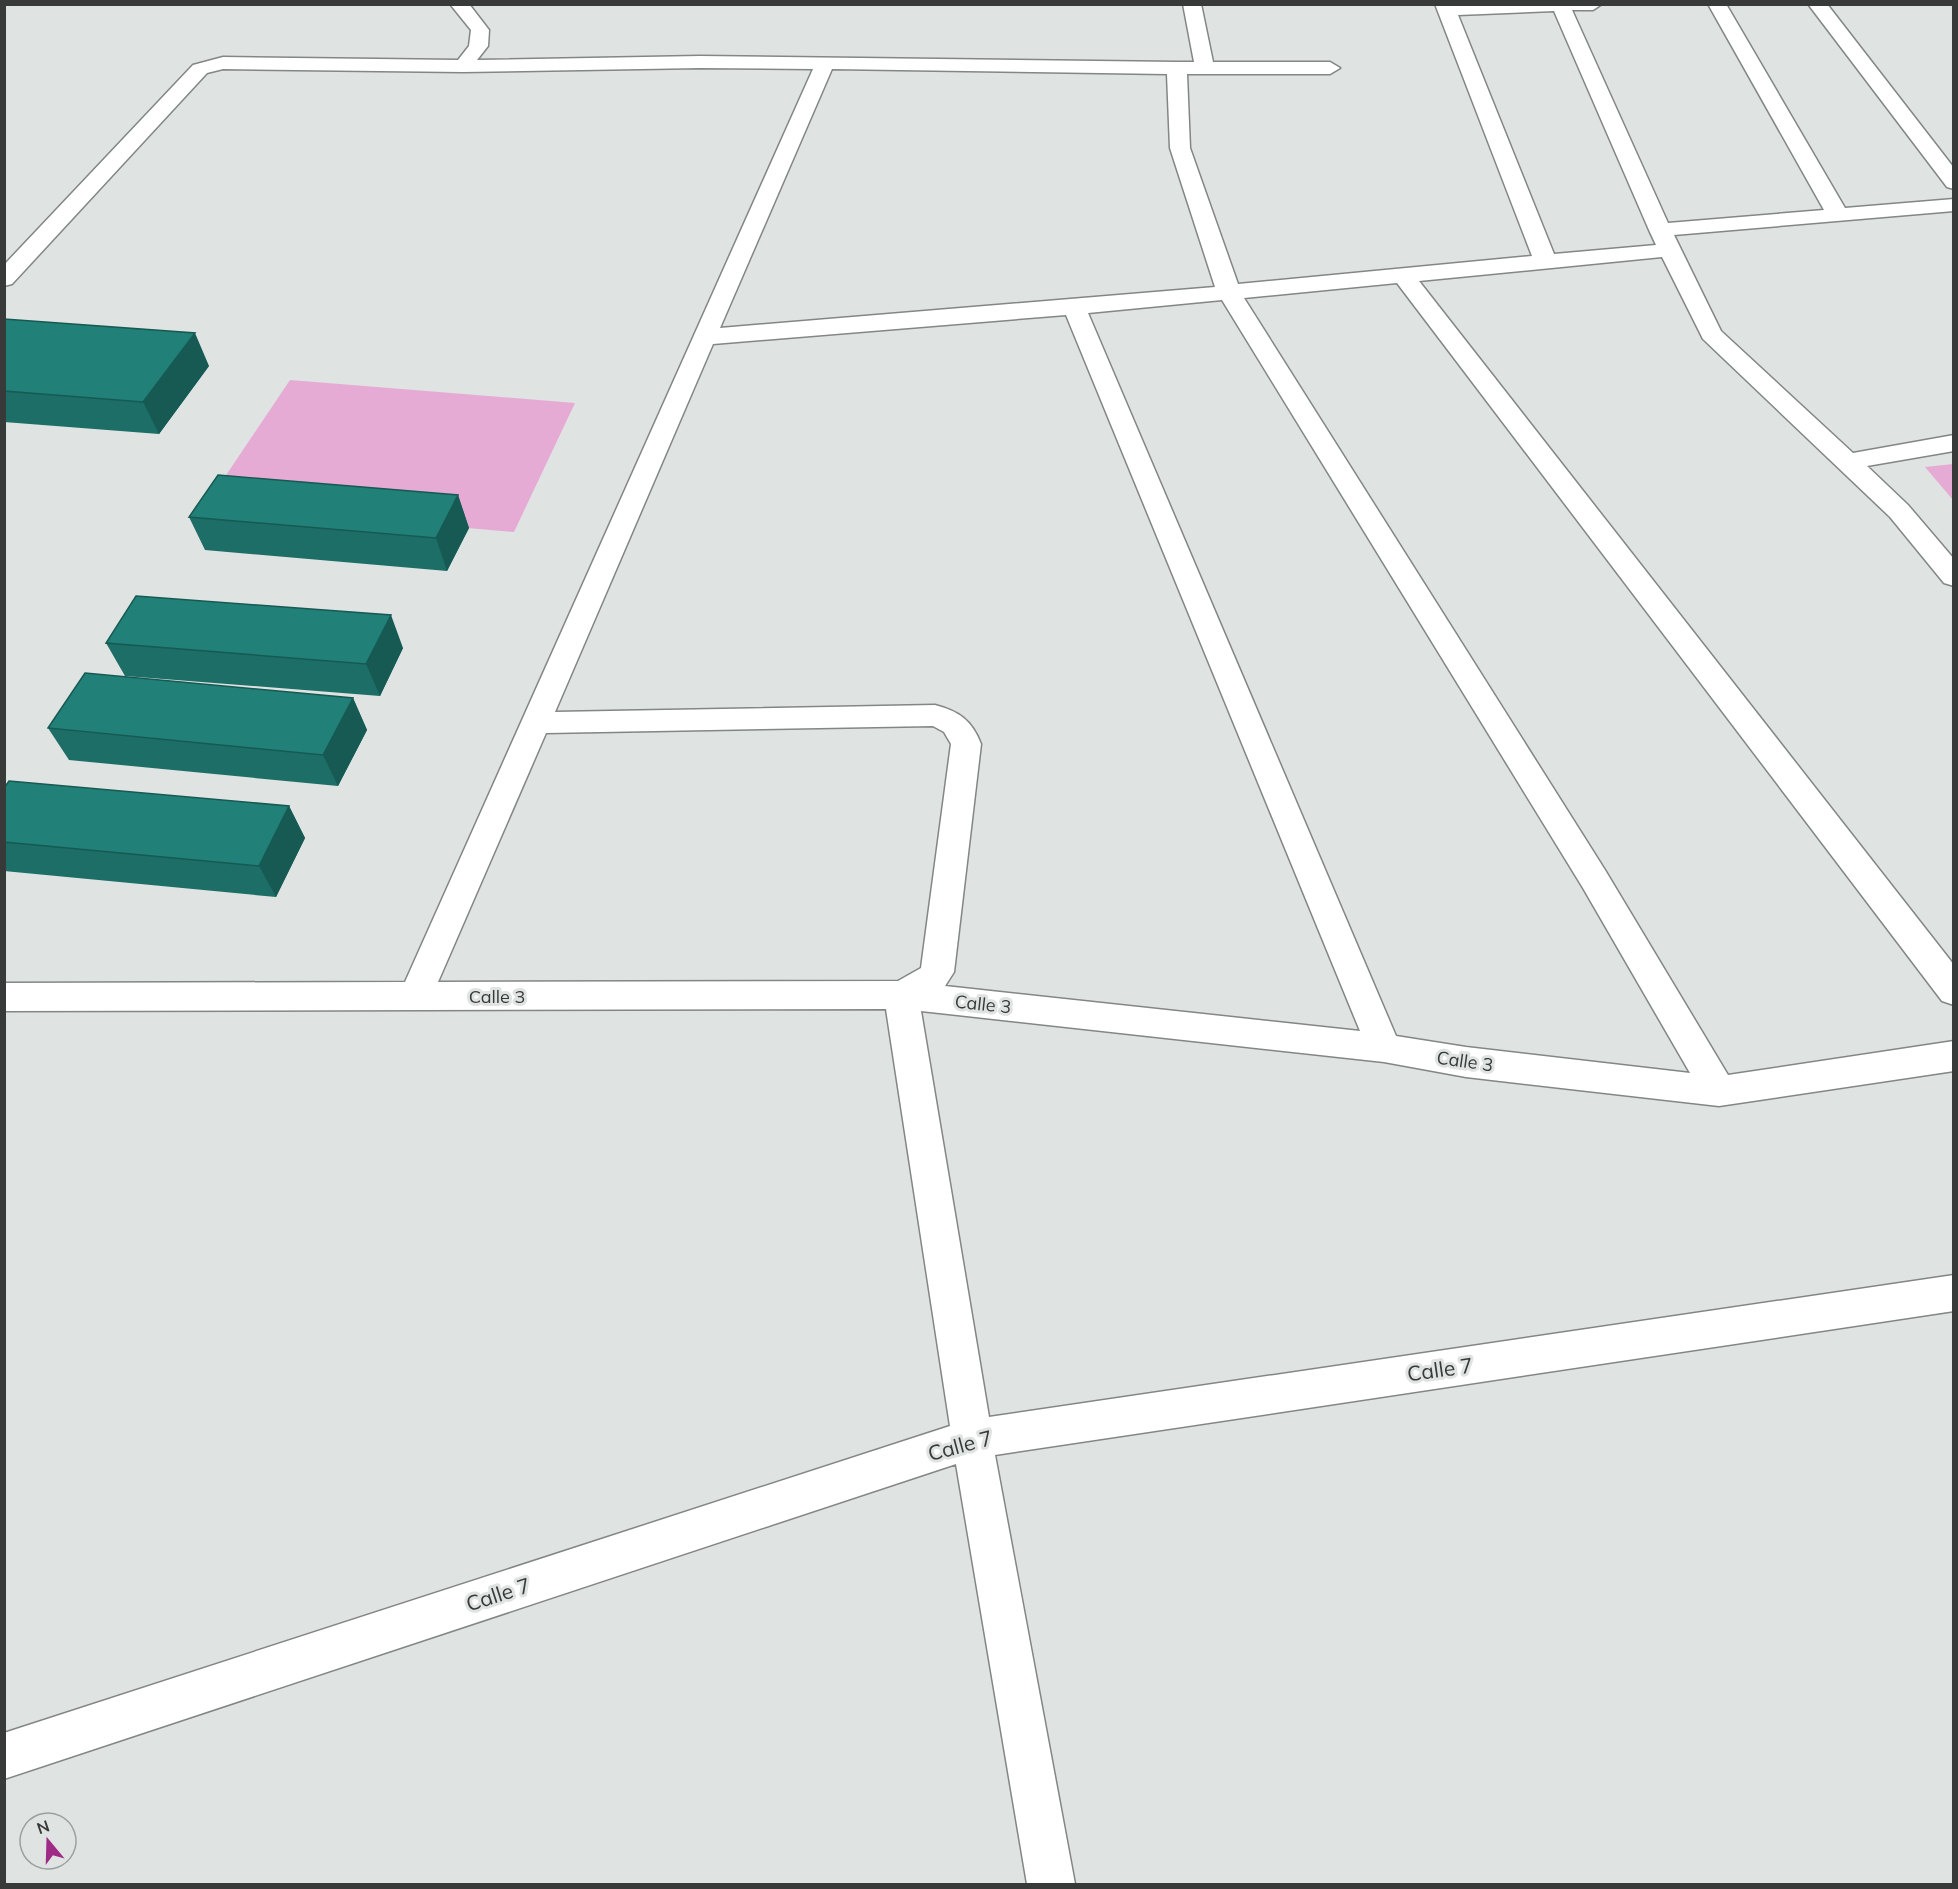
<svg xmlns="http://www.w3.org/2000/svg" width="1958" height="1889" font-family="Mulish,sans-serif">
<style>
.green{fill:#e6abd4}
.lines{fill:none;stroke-linecap:round;stroke-linejoin:round}
.street-casing{stroke:#828685;stroke-width:3}
.street{fill:#fff;fill-rule:evenodd}
.wall{fill:#1c6e67}
.shaded-wall{fill:#175a54}
.building{fill:#218078;stroke:#175a54;stroke-width:1.5}
.labels{text-anchor:middle;dominant-baseline:central;stroke-width:6;stroke-linejoin:round;paint-order:stroke}
.street-label{font-size:18px;fill:#383a3a;stroke:#dfe3e2}
.near-street-label{font-size:21px;fill:#383a3a;stroke:#dfe3e2}
</style>
<rect width="100%" height="100%" fill="#dfe3e2"/>
<path class="green" d="M290 380 575 403 514 532 206 505Z
M1953 464H1954L1953 500 1925 467Z"/>
<g class="lines">
<g class="street-casing">
<path id="street" d="M450 4H469L489 30 488 46 477 60 700 56 1177 62H1194L1183 4H1201L1213 62H1330L1340 68 1330 74H1187L1190 148 1238 284 1532 256 1435 4H1602L1593 10H1572L1668 223 1824 210 1708 4H1726L1845 208 1954 199V211L1674 235 1721 331 1853 453 1954 435V451L1867 466 1908 505 1954 559V586L1944 583 1890 517 1703 339 1662 257 1419 281 1954 965V1005L1942 1001 1397 283 1244 298 1605 870 1728 1075 1954 1041V1071L1719 1106 1466 1077 1384 1062 921 1011 989 1417 1954 1275V1311L995 1455 1075 1884H1027L956 1464 4 1779V1733L950 1426 886 1009 4 1011V983L405 982 813 69 700 68 463 72 223 69 207 73 12 284 4 286V265L193 65 223 57 458 60 469 46 471 30ZM1554 11 1649 230 1656 245 1554 254 1458 15ZM832 69 1167 74 1170 148 1215 287 720 328ZM1222 300 1583 888 1690 1073 1466 1047 1396 1036 1088 313ZM1066 315 1360 1031 945 986 954 972 981 744C972 720 958 711 935 705L555 712 713 344ZM933 726 944 732 951 744 921 968 898 981 438 982 546 733Z
M1808 4H1827L1954 168V189L1947 187Z"/>
</g>
<use href="#street" class="street"/>
</g>
<path class="wall" d="M4 319 209 366 159 434 4 422Z
M458 495 469 528 447 571 205 550 189 517Z
M106 643 403 648 380 696 125 676Z
M353 698 367 730 338 786 69 760 48 728Z
M4 788 289 806 305 838 276 897 4 871Z"/>
<path class="shaded-wall" d="M195 333 209 366 159 434 143 402Z
M458 495 469 528 447 571 436 538Z
M391 615 403 648 380 696 366 664Z
M353 698 367 730 338 786 323 755Z
M289 806 305 838 276 897 259 866Z"/>
<path class="building" d="M4 319 195 333 143 402 4 391Z
M218 475 458 495 436 538 189 517Z
M136 596 391 615 366 664 106 643Z
M85 673 353 698 323 755 48 728Z
M9 781 289 806 259 866 4 842V788Z"/>
<g class="labels">
<g class="street-label">
<text x="497" y="996">Calle 3</text>
<text transform="translate(983 1004) rotate(6)">Calle 3</text>
<text transform="translate(1465 1061) rotate(8)">Calle 3</text>
</g>
<g class="near-street-label">
<text transform="translate(1440 1369) rotate(-8)">Calle 7</text>
<text transform="translate(960 1445) rotate(-15)">Calle 7</text>
<text transform="translate(498 1594) rotate(-18)">Calle 7</text>
</g>
</g>
<rect width="1958" height="1889" fill="none" stroke="#383a3a" stroke-width="12"/>
<g transform="translate(48 1841) rotate(341)"><circle r="28" fill="#dfe3e2" stroke="#9c9f9f" stroke-width="1.5"/>
<path d="M0-4.5L10 22L0 15L-10 22Z" fill="#9f2b86"/>
<text y="-9" font-size="16" font-weight="bold" text-anchor="middle" fill="#383a3a">N</text>
</g>
</svg>
